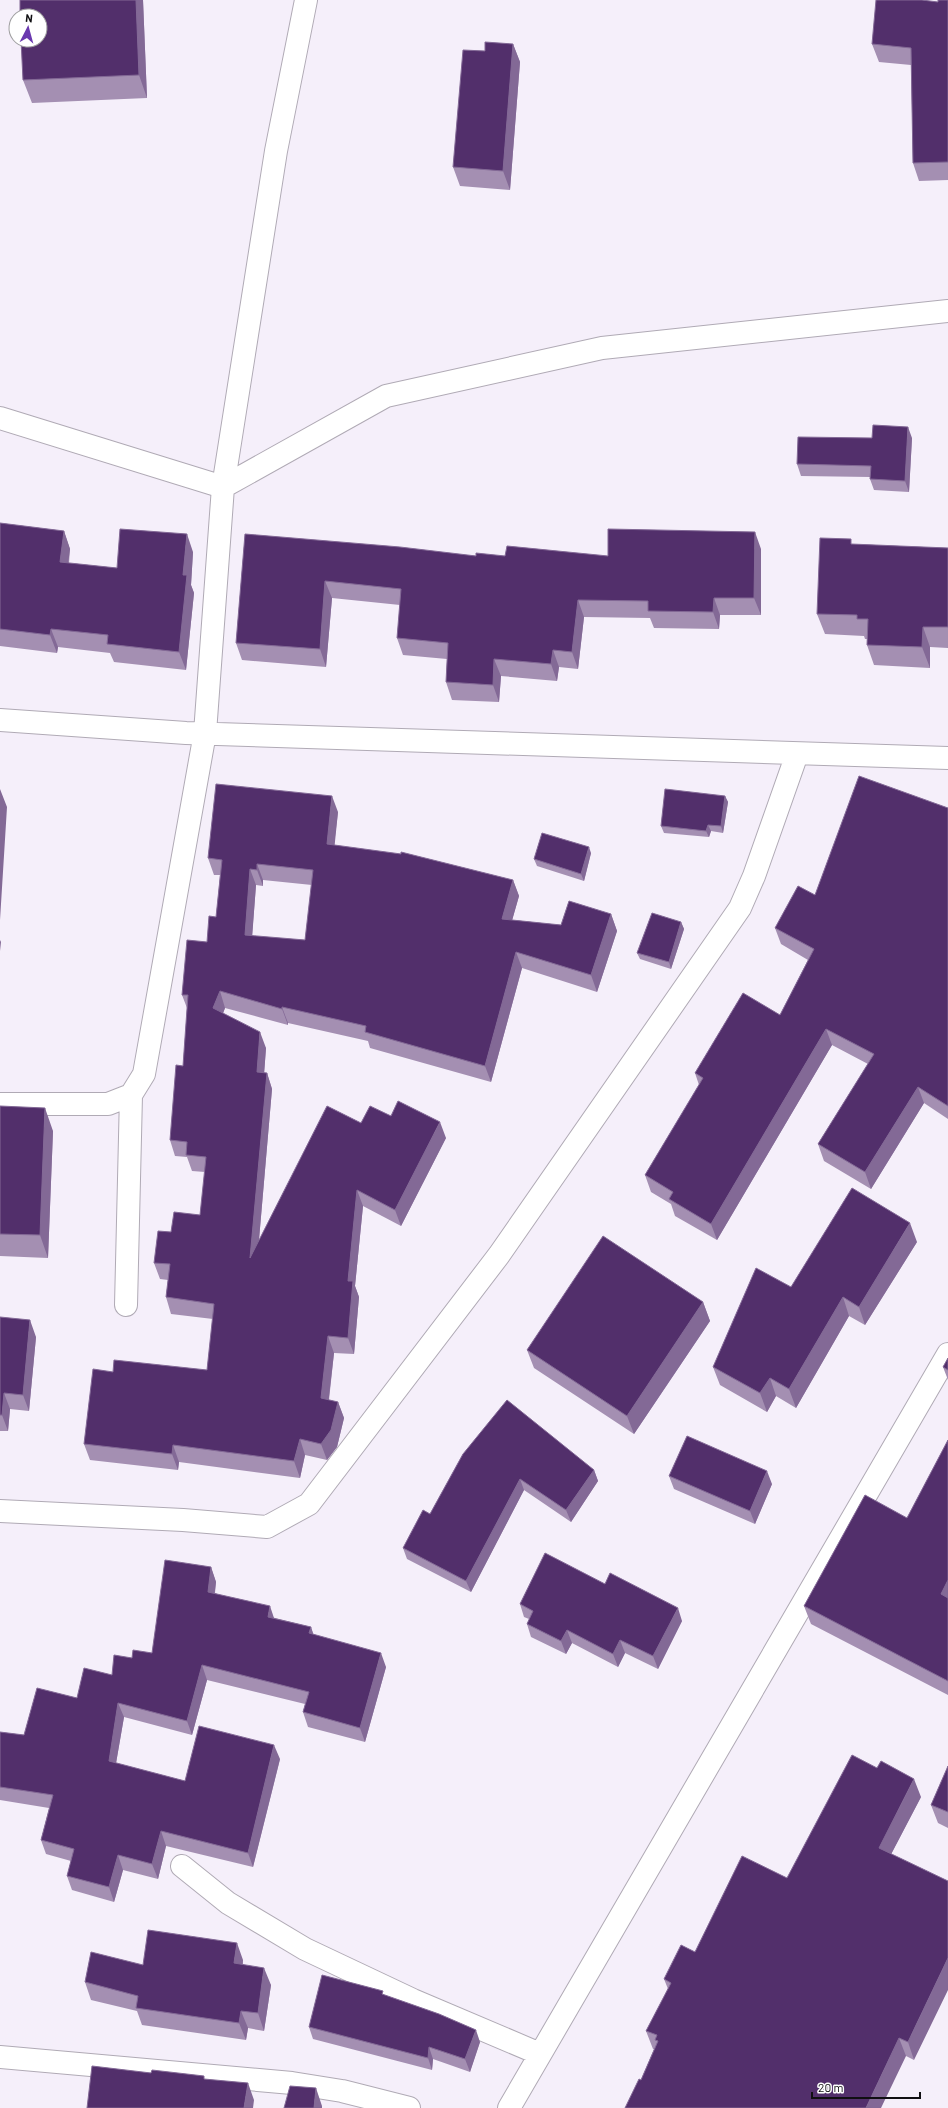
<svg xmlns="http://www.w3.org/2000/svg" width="948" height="2108" font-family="Barlow,sans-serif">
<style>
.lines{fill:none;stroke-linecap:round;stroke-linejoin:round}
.minor-casing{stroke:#b0aab5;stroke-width:24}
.minor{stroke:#fff;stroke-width:22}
.wall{fill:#a48fb2;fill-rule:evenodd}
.shaded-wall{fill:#836996}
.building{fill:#522f6b;stroke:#836996;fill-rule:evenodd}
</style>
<rect width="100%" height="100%" fill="#f5effa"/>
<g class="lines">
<g class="minor-casing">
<path id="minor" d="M0 418 223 487 386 396 602 348 948 311
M0 720 186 733 948 758
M0 1104H108L131 1095 144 1074 205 733 223 487 276 151 306 0
M126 1305 131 1095
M0 1511 183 1520 267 1527 309 1504 499 1255 740 908 754 876 797 754
M182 1866 228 1903 305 1949 413 2000 540 2054
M0 2057 292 2083 342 2091 409 2108
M509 2108 948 1354"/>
</g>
<use href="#minor" class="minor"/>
</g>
<path class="wall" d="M20 0H143L147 98 32 103 23 80Z
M948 0V180L919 181 913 163 911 65 879 62 872 44 938 2Z
M513 44 520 62 510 190 460 186 453 167Z
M912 438 909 492 874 490 870 479V477L801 476 797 464Z
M0 523 64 531 70 549 69 563 117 568 193 552 191 585 194 593 186 670 114 662 110 653 58 647 57 653 0 646Z
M245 534 476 556H608L761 549V615H720L719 629 654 628 650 618 584 617 578 669 559 667 557 681 501 676 499 702 452 700 446 682 447 659 403 655 397 638 400 605 332 598 326 667 242 660 236 643Z
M852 544 948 548V648L930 647V668L874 665 867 645V639H865L864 636 825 634 817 614Z
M725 796 728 802 723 833 711 831 709 837 664 833 661 826Z
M948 808V1119L924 1103 871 1189 824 1161 818 1144 868 1064 832 1045 717 1240 675 1216 671 1204 651 1192 645 1175 699 1085 695 1073 780 1015 808 960 781 944 775 928 815 895Z
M338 812 334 845 513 880 519 896 512 920 561 925 611 914 617 931 597 992 522 968 491 1082 370 1048 368 1041 288 1023V1025L225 1008 223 1013 266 1048 264 1073H267L272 1089 259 1240 361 1123 391 1116 446 1138 401 1226 363 1206 355 1286 359 1297 354 1354 334 1353 329 1400 338 1402 344 1418 337 1447 327 1460 305 1455 300 1478 179 1462 178 1470 90 1460 84 1444 113 1372 207 1370 213 1319 171 1314 166 1297 168 1280 160 1279 154 1263 171 1232 200 1215 205 1172 192 1171 187 1157 175 1156 170 1140 183 1066 187 1008 182 995 207 942 216 917 220 875H214L208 858ZM263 880 312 885 305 940 252 936 256 885 263 886Z
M591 853 584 881 537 866 534 859Z
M681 922 684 929 671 969 640 959 637 953Z
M0 1106 53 1131 48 1258 0 1256Z
M917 1242 865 1325 849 1316 796 1408 776 1396 767 1412 720 1385 713 1367 791 1287Z
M703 1302 710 1321 634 1434 534 1368 527 1350Z
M0 1317 36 1337 29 1411 10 1409 8 1431H0Z
M948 1358V1380L943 1367Z
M948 1440V1695L811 1624 804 1606 907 1518Z
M463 1454 594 1470 598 1481 571 1522 524 1490 471 1592 407 1559 403 1548 430 1514Z
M669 1476 772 1484 755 1524 674 1489Z
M211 1567 216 1582 215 1593 275 1618 311 1627 313 1634 386 1667 365 1742 308 1727 303 1712 305 1704 207 1680 192 1735 124 1717 116 1763 185 1781 280 1759 253 1867 166 1846 158 1879 123 1870 114 1902 72 1890 67 1876 71 1861 46 1854 41 1840 49 1808 0 1800V1732L24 1735 112 1675 132 1658 152 1653Z
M605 1584 682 1621 658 1669 625 1653 618 1667 572 1643 566 1654 531 1637 527 1624 529 1619 524 1617 520 1604Z
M948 1766V1828L938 1823 931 1805Z
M921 1797 891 1854 914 2060 906 2056 641 2080 654 2049H653L646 2031 668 1989 664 1979 695 1952 787 1878Z
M243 1960V1965L271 1985 264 2031 248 2028 246 2040 142 2025 137 2011 91 2000 85 1982 143 1965Z
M385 1995 480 2042 470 2072 433 2059 432 2070 313 2039 309 2027Z"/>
<path class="shaded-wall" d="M136 0H143L147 98 139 75Z
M513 44 520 62 510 190 503 171Z
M908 427 912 438 909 492 905 481Z
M64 531 70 549 66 580 60 562Z
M755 532 761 549V615L754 598Z
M187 534 193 552 191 585 194 593 186 670 179 652 183 575Z
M325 581 332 598 326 667 320 649Z
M714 598 720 615 719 629 713 612Z
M578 600 584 617 578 669 572 652Z
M923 627 930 647V668L922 647Z
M51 629 58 647 57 653 50 635Z
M553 650 559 667 557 681 551 664Z
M494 659 501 676 499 702 493 685Z
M0 789 7 807 0 920Z
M332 796 338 812 333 861 327 844Z
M725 796 728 802 723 833 721 826Z
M708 825 711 831 709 837 706 831Z
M589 847 591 853 584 881 581 874Z
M257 864 263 880V886L257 870Z
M250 869 256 885 251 952 245 935Z
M513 880 519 896 508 935 502 919Z
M611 914 617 931 597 992 591 975Z
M681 922 684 929 671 969 669 962Z
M0 940 1 942 0 951Z
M516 952 522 968 491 1082 485 1066Z
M220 991 225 1008 219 1024 213 1008Z
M282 1007 288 1023V1025L282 1009Z
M826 1029 832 1045 717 1240 711 1224Z
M260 1032 266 1048 263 1089 257 1072Z
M267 1073 272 1089 256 1274 250 1258Z
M918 1087 924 1103 871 1189 865 1172Z
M45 1108 53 1131 48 1258 40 1235Z
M440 1122 446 1138 401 1226 395 1210Z
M357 1190 363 1206 355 1286 359 1297 354 1354 348 1338V1281Z
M910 1223 917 1242 865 1325 859 1307Z
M843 1297 849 1316 796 1408 789 1389Z
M703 1302 710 1321 634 1434 627 1416Z
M30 1320 36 1337 29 1411 23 1395Z
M328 1336 334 1353 327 1414 321 1398Z
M770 1378 776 1396 767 1412 760 1393Z
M4 1393 10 1409 8 1431 2 1415Z
M338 1402 344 1418 337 1447 327 1460 321 1444Z
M300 1439 305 1455 300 1478 294 1461Z
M173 1445 179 1462 178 1470 172 1454Z
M594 1470 598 1481 571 1522 566 1510Z
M767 1471 772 1484 755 1524 750 1511Z
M520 1479 524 1490 471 1592 466 1581Z
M211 1567 216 1582 213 1606 208 1592Z
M948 1580V1609L941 1594Z
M270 1606 275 1621 268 1617Z
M678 1608 682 1621 658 1669 653 1656Z
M311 1627 316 1642 309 1633Z
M567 1630 572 1643 566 1654 561 1641Z
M620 1640 625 1653 618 1667 613 1654Z
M381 1653 386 1667 365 1742 360 1728Z
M202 1665 207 1680 192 1735 187 1721Z
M118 1703 124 1717 114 1775 109 1761Z
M274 1745 280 1759 253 1867 248 1853Z
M914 1779 921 1797 885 1866 879 1848Z
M161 1831 166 1846 158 1879 152 1864Z
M118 1855 123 1870 114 1902 109 1887Z
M237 1943 243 1960 240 1981 234 1963Z
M948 1958V1990L914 2060 908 2042Z
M264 1968 271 1985 264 2031 258 2013Z
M241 2011 248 2028 246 2040 239 2023Z
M476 2030 480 2042 470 2072 465 2059Z
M899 2038 906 2056 881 2108H866Z
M429 2047 433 2059 432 2070 428 2058Z
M248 2083 254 2100 253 2108H244Z
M316 2088 322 2106V2108H314Z"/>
<path class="building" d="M20 0H136L139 75 23 80 21 40H40V16H20Z
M876 0H922L938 2V0H948V162L913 163 911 48 872 44Z
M485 42 513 44 503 171 453 167 463 50 485 51Z
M873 425 908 427 905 481 870 479 871 466 797 464 798 437 872 438Z
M0 523 64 531 60 562 117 568 120 529 187 534 183 575H187L179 652 107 644 108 635 51 629 50 635 0 629Z
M608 529 755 532 754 598H714L713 612 648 611V601L578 600 572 652 553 650 551 664 494 659 493 685 446 682 448 643 397 638 401 589 325 581 320 649 236 643 245 534 400 547 476 556V553L505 556 507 546 608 556Z
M820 538 851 539V544L948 548V627H923L922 647 867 645 868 619H857V615L817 614Z
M859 776 948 808V1106L918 1087 865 1172 818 1144 874 1054 826 1029 711 1224 669 1199 673 1192 645 1175 703 1078 695 1073 743 993 780 1015 814 949 775 928 798 886 815 895Z
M216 784 332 796 327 844 401 854V852L513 880 502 919 561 925 569 901 611 914 591 975 516 952 485 1066 365 1032 366 1026 282 1007V1009L220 991 213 1008 260 1032 257 1072 267 1073 250 1258 327 1106 361 1123 370 1106 391 1116 398 1101 440 1122 395 1210 357 1190 348 1281H353L348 1338 328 1336 321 1398 338 1402 331 1430 321 1444 300 1439 294 1461 173 1445 172 1454 84 1444 93 1369 113 1372 114 1360 207 1370 214 1304 166 1297 170 1264 154 1263 158 1231 171 1232 174 1212 200 1215 206 1157 186 1155 187 1142 170 1140 176 1065 183 1066 188 995H182L187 940 207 942 209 916 216 917 222 860 208 858ZM257 864 313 870 305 940 245 935 250 869 257 870Z
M665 789 725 796 721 826 708 825 706 831 661 826Z
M542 833 589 847 581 874 534 859Z
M652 913 681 922 669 962 637 953Z
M0 1106 45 1108 40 1235 0 1234Z
M852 1188 910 1223 859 1307 843 1297 789 1389 770 1378 760 1393 713 1367 756 1268 791 1287Z
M603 1236 703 1302 627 1416 527 1350Z
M0 1317 30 1320 23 1395 4 1393 2 1415H0Z
M948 1358V1370L943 1367Z
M507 1400 594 1470 566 1510 520 1479 466 1581 403 1548 423 1510 430 1514 463 1454Z
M687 1436 767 1471 750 1511 669 1476Z
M948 1440V1580L941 1594 948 1598V1681L804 1606 865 1495 907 1518Z
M545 1553 605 1584 610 1573 678 1608 653 1656 620 1640 613 1654 567 1630 561 1641 527 1624 533 1611 520 1604Z
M165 1560 211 1567 208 1592 270 1606 268 1617 311 1627 309 1633 381 1653 360 1728 303 1712 309 1692 202 1665 187 1721 118 1703 109 1761 185 1781 199 1726 274 1745 248 1853 161 1831 152 1864 118 1855 109 1887 67 1876 74 1849 41 1840 53 1795 0 1787V1732L24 1735 37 1688 77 1698 84 1668 112 1675 114 1655 132 1658 133 1650 152 1653Z
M852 1755 877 1768 881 1761 914 1779 879 1848 948 1881V1958L908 2042 899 2038 866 2108H625L639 2079 641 2080 658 2041 655 2040 657 2035 646 2031 671 1983 664 1979 681 1945 695 1952 742 1856 787 1878Z
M948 1766V1812L931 1805Z
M148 1930 237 1943 234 1963 264 1968 258 2013 241 2011 239 2023 136 2008 138 1996 85 1982 91 1952 143 1965Z
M322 1975 383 1991 382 1994 439 2014 476 2030 465 2059 429 2047 428 2058 309 2027Z
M92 2066 151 2073 152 2070 204 2076V2079L248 2083 244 2108H87Z
M290 2086 316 2088 314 2108H284Z"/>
<g transform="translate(28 28) rotate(6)"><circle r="19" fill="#ffffff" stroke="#9f9fa0"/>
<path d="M0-3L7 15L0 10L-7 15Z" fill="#6a38af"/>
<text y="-6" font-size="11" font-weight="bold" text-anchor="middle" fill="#100f12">N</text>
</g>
<path d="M812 2092v6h108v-6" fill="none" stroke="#100f12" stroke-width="2"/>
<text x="818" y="2092" font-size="12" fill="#100f12" stroke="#ffffff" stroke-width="3" paint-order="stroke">20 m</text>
</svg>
